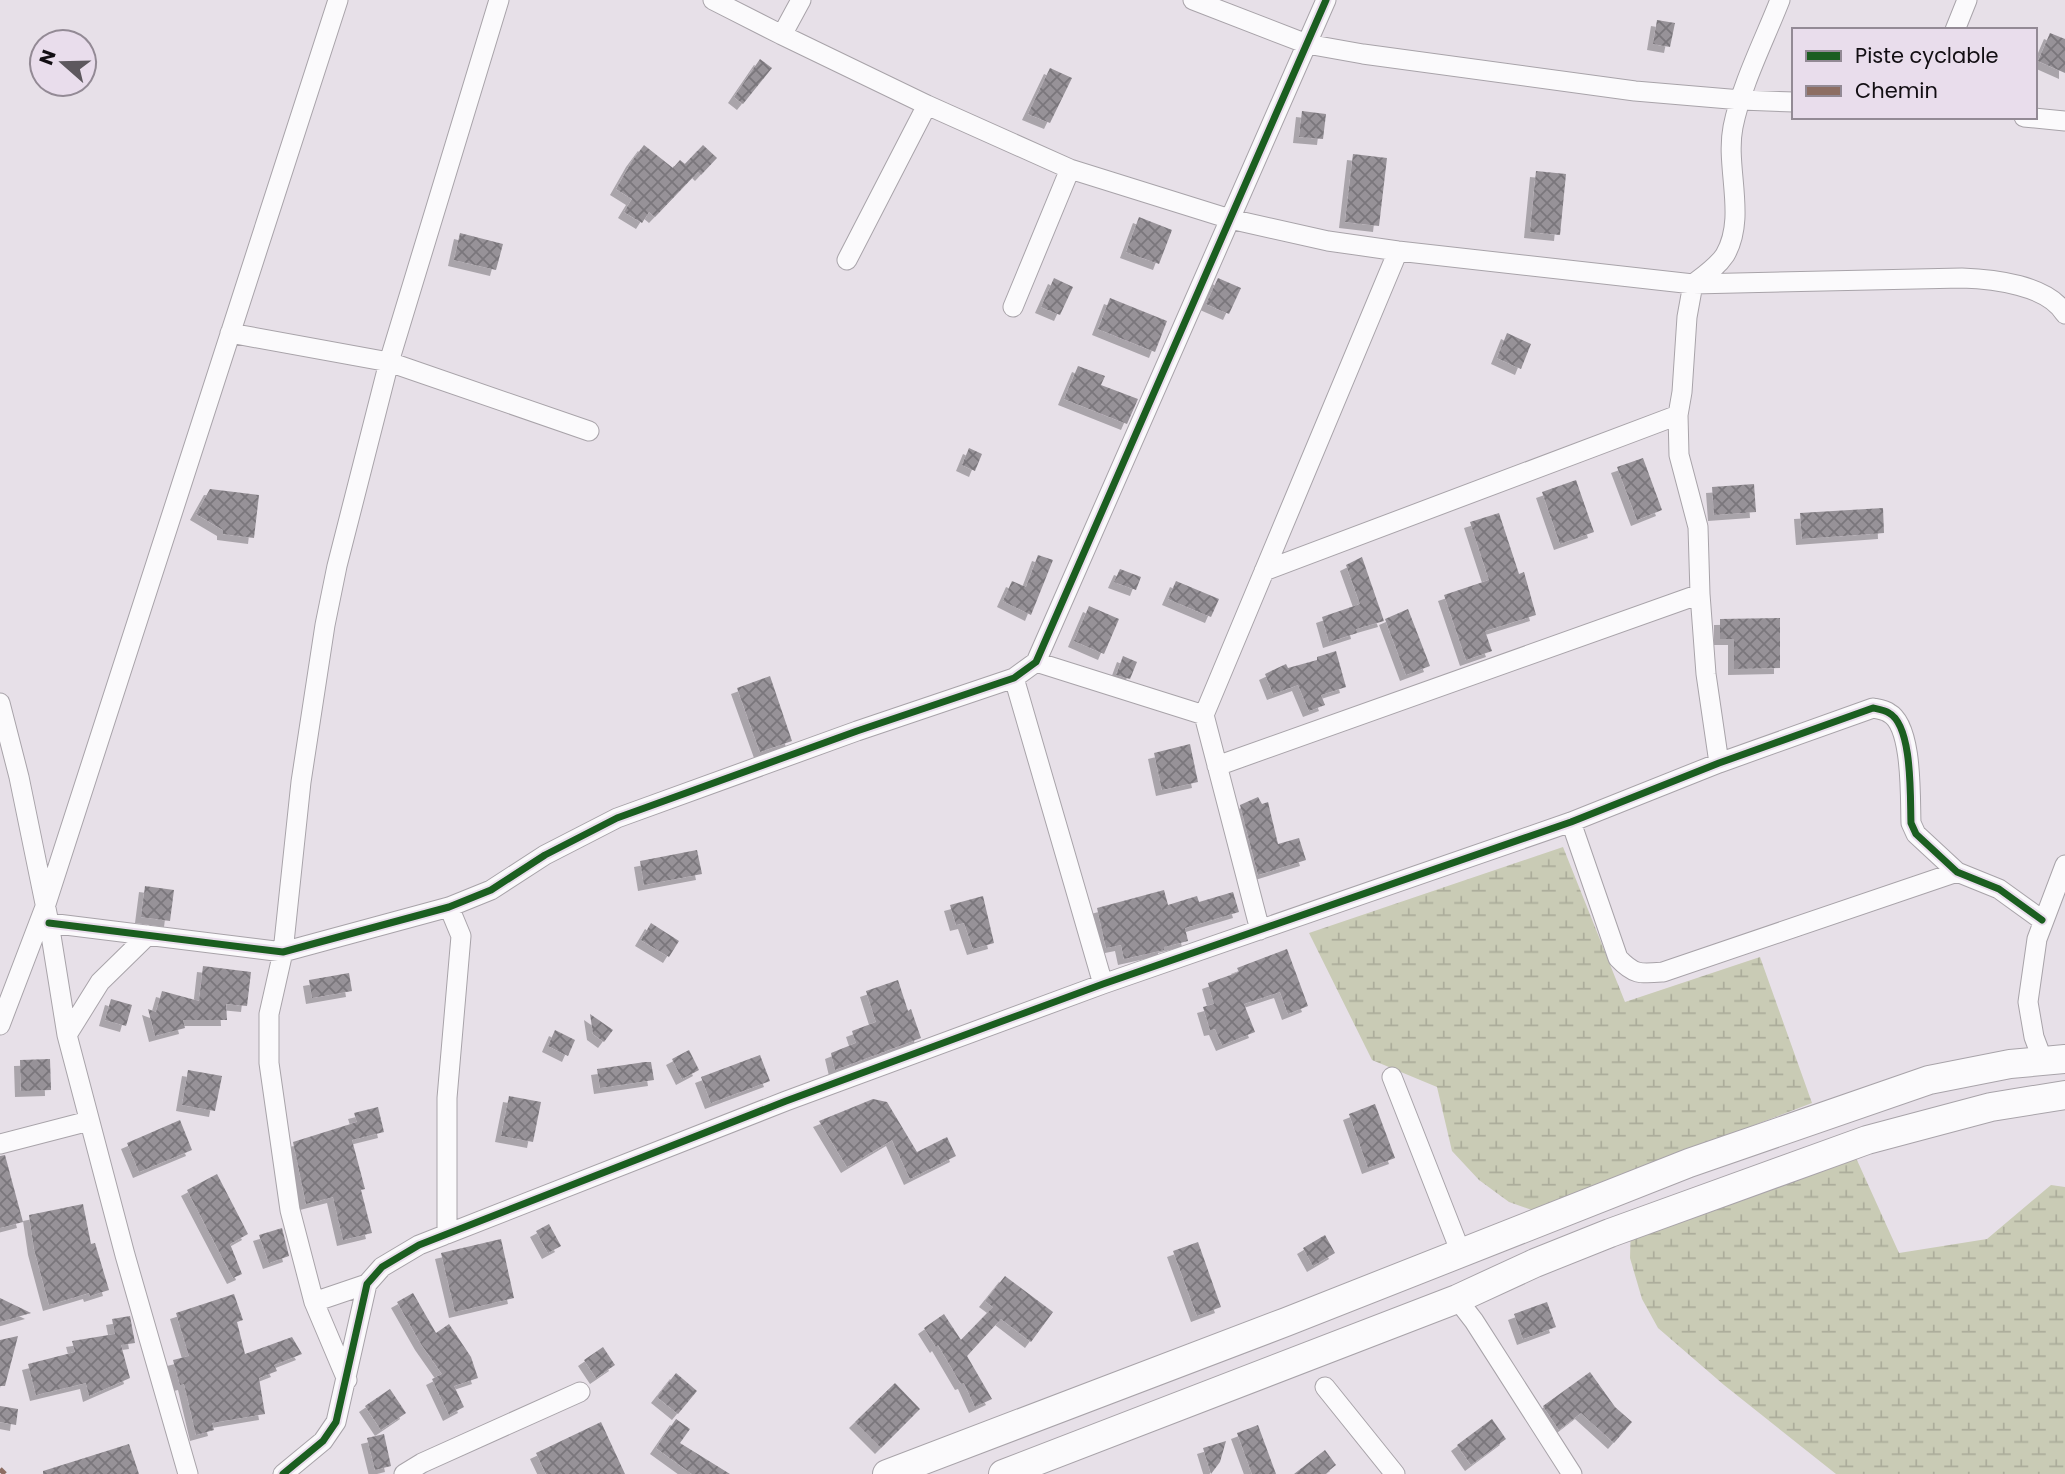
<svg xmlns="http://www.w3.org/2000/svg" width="2065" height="1474" font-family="Poppins,sans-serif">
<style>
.wetland{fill:url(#wetland-marsh)}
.building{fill:url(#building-cross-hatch);filter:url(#shadow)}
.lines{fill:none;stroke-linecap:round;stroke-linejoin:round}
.minor-casing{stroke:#a8a3a9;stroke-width:21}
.highway-casing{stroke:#a8a3a9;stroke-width:30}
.minor{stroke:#fbfafc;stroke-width:19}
.highway{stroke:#fbfafc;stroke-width:28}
.quiet{stroke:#8d6e63;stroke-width:5;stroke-dasharray:10 5;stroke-linecap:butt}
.cycleway-casing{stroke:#e9ddec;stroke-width:11}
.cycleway{stroke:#1b5e20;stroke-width:7}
</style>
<defs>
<pattern id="wetland-marsh" width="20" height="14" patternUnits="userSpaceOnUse" patternTransform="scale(1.75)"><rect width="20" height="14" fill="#c9cbb5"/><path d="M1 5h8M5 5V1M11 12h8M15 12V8" fill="none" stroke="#acad9b"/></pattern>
<pattern id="building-cross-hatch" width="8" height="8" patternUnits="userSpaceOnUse" patternTransform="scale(1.75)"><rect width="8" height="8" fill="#979298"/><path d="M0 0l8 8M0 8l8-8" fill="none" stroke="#7a767b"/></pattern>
<filter id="shadow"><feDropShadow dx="-6" dy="6" stdDeviation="0" flood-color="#0004"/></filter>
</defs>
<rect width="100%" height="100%" fill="#e7e0e8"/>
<path class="wetland" d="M1563 847 1625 1002 1760 957 1812 1103 1532 1210 1509 1202 1479 1180 1452 1151 1437 1087 1372 1060 1309 933Z
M1847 1138 1899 1253 1987 1239 2051 1185 2065 1187V1474H1836L1724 1385 1658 1328 1642 1299 1630 1258 1631 1223Z"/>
<path class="building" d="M1657 20 1675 23 1670 47 1653 44Z
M2050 33 2065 39V73L2038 61Z
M760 59 772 68 743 104 734 97Z
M1050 68 1072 78 1050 123 1028 114Z
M1302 111 1326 114 1323 139 1299 137Z
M644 145 673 168 680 160 685 164 703 145 717 158 701 175 698 172 655 217 649 212 642 223 624 212 632 199 616 189 632 161Z
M1353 154 1387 158 1379 226 1345 222Z
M1536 171 1566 174 1560 235 1530 232Z
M1139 217 1172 230 1159 264 1126 252Z
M460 233 503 244 496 270 454 260Z
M1054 278 1073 287 1060 315 1041 307Z
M1218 278 1241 288 1229 314 1206 304Z
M1110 298 1167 321 1155 352 1098 329Z
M1507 333 1531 344 1521 369 1497 358Z
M1078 366 1105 376 1101 385 1138 399 1127 424 1064 399Z
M969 448 982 454 975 471 962 465Z
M1643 458 1662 510 1637 520 1617 467Z
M1576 480 1594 532 1560 544 1542 492Z
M1754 484 1756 512 1714 515 1712 487Z
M210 489 259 495 254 538 223 534V530L196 514Z
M1883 508 1884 533 1802 539 1800 513Z
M1499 513 1519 574 1524 572 1536 615 1485 631 1492 651 1466 660 1444 595 1489 580 1470 522Z
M1038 555 1053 560 1031 615 1003 601 1012 581 1026 587Z
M1362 557 1384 621 1356 629 1357 633 1329 642 1322 617 1360 604 1346 565Z
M1120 569 1141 577 1136 590 1114 582Z
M1176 581 1219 599 1211 617 1168 599Z
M1089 606 1119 619 1104 654 1074 641Z
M1408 609 1430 666 1406 675 1385 619Z
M1780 618V668L1734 669V639H1720V619Z
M1336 651 1346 687 1321 695 1325 705 1309 711 1298 685 1273 694 1265 674 1286 664 1288 668 1317 660V657Z
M1123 656 1137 662 1130 679 1116 675Z
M770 676 792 741 760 752 737 688Z
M1190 744 1198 782 1162 790 1154 753Z
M1258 797 1262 804 1268 802 1278 844 1299 838 1306 860 1258 875 1240 805Z
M697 850 702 874 644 885 640 861Z
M145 886 174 890 170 921 141 917Z
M1164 890 1168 905 1197 896 1199 902 1233 892 1239 912 1185 928 1188 941 1164 947V950L1124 959 1121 945 1106 948 1097 908Z
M983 896 994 943 973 949 964 923 956 925 950 905Z
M651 923 679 941 669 957 641 940Z
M1287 949 1308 1006 1288 1014 1280 992 1244 1004 1255 1032 1222 1045 1215 1029 1210 1030 1203 1007 1214 1004 1208 983 1239 972 1237 968Z
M203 966 251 972 247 1006 226 1004 227 1020H183L185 1028 155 1036 148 1009 156 1012 162 991 199 1001Z
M349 973 352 991 312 998 309 980Z
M898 980 908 1011 911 1009 921 1038 835 1070 831 1053 856 1043 852 1031 876 1022 866 991Z
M111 999 132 1005 126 1026 105 1020Z
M590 1014 613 1030 604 1042 593 1034Z
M555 1030 575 1040 568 1056 548 1046Z
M689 1050 699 1070 682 1079 672 1059Z
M760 1055 770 1081 711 1103 701 1077Z
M50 1059 51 1090 21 1091 20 1060Z
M645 1062H651L654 1080 600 1088 597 1069Z
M188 1070 222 1076 215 1111 182 1105Z
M509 1096 541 1102 533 1142 501 1136Z
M873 1099 887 1102 917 1152 947 1137 956 1156 910 1179 892 1140 847 1167 819 1121Z
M1375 1104 1395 1158 1368 1168 1349 1114Z
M378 1107 384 1132 352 1140 365 1189 361 1190 372 1233 343 1240 333 1197 306 1204 293 1142 357 1122 354 1113Z
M180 1120 192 1150 139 1172 127 1143Z
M5 1155 23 1222 0 1228V1156Z
M217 1174 248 1234 230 1244 242 1274 233 1278 187 1190Z
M83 1204 91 1244 95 1243 109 1290 90 1296 89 1293 49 1305 34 1249 29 1215Z
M549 1224 561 1246 548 1253 536 1231Z
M282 1228 289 1256 269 1263 259 1235Z
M1325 1235 1335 1253 1313 1266 1303 1248Z
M501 1239 514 1298 455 1312 441 1253Z
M1198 1242 1221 1307 1197 1316 1173 1251Z
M1005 1276 1053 1312 1031 1342 1001 1319 967 1356 992 1399 975 1407 964 1383 961 1384 938 1345 936 1347 924 1328 944 1314 961 1340 993 1307 985 1301Z
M413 1293 436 1333 449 1324 471 1357 478 1378 454 1386 464 1407 449 1415 432 1379 442 1374 421 1344 397 1302Z
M234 1294 243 1320 237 1322 245 1354 292 1337 302 1354 274 1365 277 1371 259 1378 265 1414 212 1423 214 1430 196 1435 184 1384 180 1385 173 1360 189 1356 176 1313Z
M0 1298 31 1313 0 1322Z
M1547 1302 1556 1327 1523 1339 1514 1314Z
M130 1316 135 1343 121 1345 130 1378 89 1396 86 1383 36 1395 28 1364 75 1352 72 1341 115 1334 112 1319Z
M18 1336 5 1386H0V1340Z
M603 1347 615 1365 596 1378 584 1360Z
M1590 1372 1615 1407 1632 1422 1614 1443 1581 1413 1559 1430 1543 1406Z
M676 1373 697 1391 678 1414 657 1397Z
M895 1383 920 1409 881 1448 855 1422Z
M390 1389 406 1413 381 1430 365 1406Z
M0 1406 18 1409 16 1425 0 1422Z
M676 1419 690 1429 680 1443 730 1474H692L656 1448Z
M1492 1419 1506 1439 1471 1465 1457 1445Z
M601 1422 625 1474H546L536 1453Z
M1258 1425 1276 1474H1252L1237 1433Z
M384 1434 391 1466 375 1470 367 1438Z
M1226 1441 1220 1462 1211 1474 1203 1448Z
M129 1444 139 1474H43V1471Z
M1325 1450 1336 1465 1325 1474H1294Z"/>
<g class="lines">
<g class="minor-casing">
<path id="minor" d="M713 0 782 35
M801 0 782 35 927 105 1070 169 1230 219 1328 241 1398 251 1693 284 1962 278C1993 279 2048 285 2065 314
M1193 0 1307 44 1363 54 1635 91 1741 100 1794 102
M1955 30 1967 0
M2024 117 2065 121
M847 260 927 105
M1013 307 1070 169
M230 333 389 362 589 431
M1264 571 1678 415
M1036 662 1204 715
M1014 678 1103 984
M0 703 19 777 49 923 67 1035 125 1255 188 1474
M1719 763 1706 674 1700 594 1698 527 1679 455 1678 415 1682 392 1687 317 1693 284C1705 275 1717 267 1725 255 1747 217 1725 168 1733 127 1742 83 1764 41 1780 0
M1217 766 1700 594
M1571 822 1618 958C1634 975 1640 974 1663 972L1957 872
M49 923 283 952 449 907 491 890 545 855 617 818 857 731 1014 678 1036 662 1326 0
M1260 930 1204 715 1398 251
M0 1025 45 907 338 0
M67 1035 100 982 148 935
M2043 1061 2034 1037 2028 1002 2037 939 2065 865
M1392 1077 1461 1253
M0 1144 89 1121
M447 1234V1098L461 936 449 907
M1457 1299 1474 1321 1572 1474
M314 1302 367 1284
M347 1380 314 1302 290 1210 269 1063V1014L283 952 301 782 325 625 337 566 389 362 499 0
M1325 1387 1395 1474
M283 1474 323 1441 336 1422 367 1284 382 1267 419 1245 786 1101 1103 984 1571 822 1719 763 1873 708C1878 709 1885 710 1889 713 1913 726 1910 798 1911 823L1916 834 1957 872 1999 889 2042 920
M404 1474 422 1463 580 1392"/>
</g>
<g class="highway-casing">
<path id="highway" d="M887 1474 1286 1322 1689 1163 1929 1080 2010 1064 2065 1059
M1003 1474 1457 1299 1535 1263 1610 1233 1867 1140 1991 1107 2065 1095"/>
</g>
<use href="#minor" class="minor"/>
<use href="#highway" class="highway"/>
<path class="quiet" d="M0 1469 5 1474"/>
<g class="cycleway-casing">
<path id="cycleway" d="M49 923 283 952 449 907 491 890 545 855 617 818 857 731 1014 678 1036 662 1326 0
M283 1474 323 1441 336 1422 367 1284 382 1267 419 1245 786 1101 1103 984 1571 822 1719 763 1873 708C1878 709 1885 710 1889 713 1913 726 1910 798 1911 823L1916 834 1957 872 1999 889 2042 920"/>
</g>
<use href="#cycleway" class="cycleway"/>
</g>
<rect x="1792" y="28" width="245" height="91" fill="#e9ddec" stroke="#938a95" stroke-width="2"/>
<rect x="1806" y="51" width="35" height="10" fill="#1b5e20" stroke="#938a95" stroke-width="2"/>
<text x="1855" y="63" font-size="21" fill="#120e13">Piste cyclable</text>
<rect x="1806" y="86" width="35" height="10" fill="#8d6e63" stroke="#938a95" stroke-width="2"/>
<text x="1855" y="98" font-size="21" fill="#120e13">Chemin</text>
<g transform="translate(63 63) rotate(290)"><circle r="33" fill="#e9ddec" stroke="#938a95" stroke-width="2"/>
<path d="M0-5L12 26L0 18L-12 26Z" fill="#5d585e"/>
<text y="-10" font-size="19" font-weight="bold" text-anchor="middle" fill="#120e13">N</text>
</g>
</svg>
